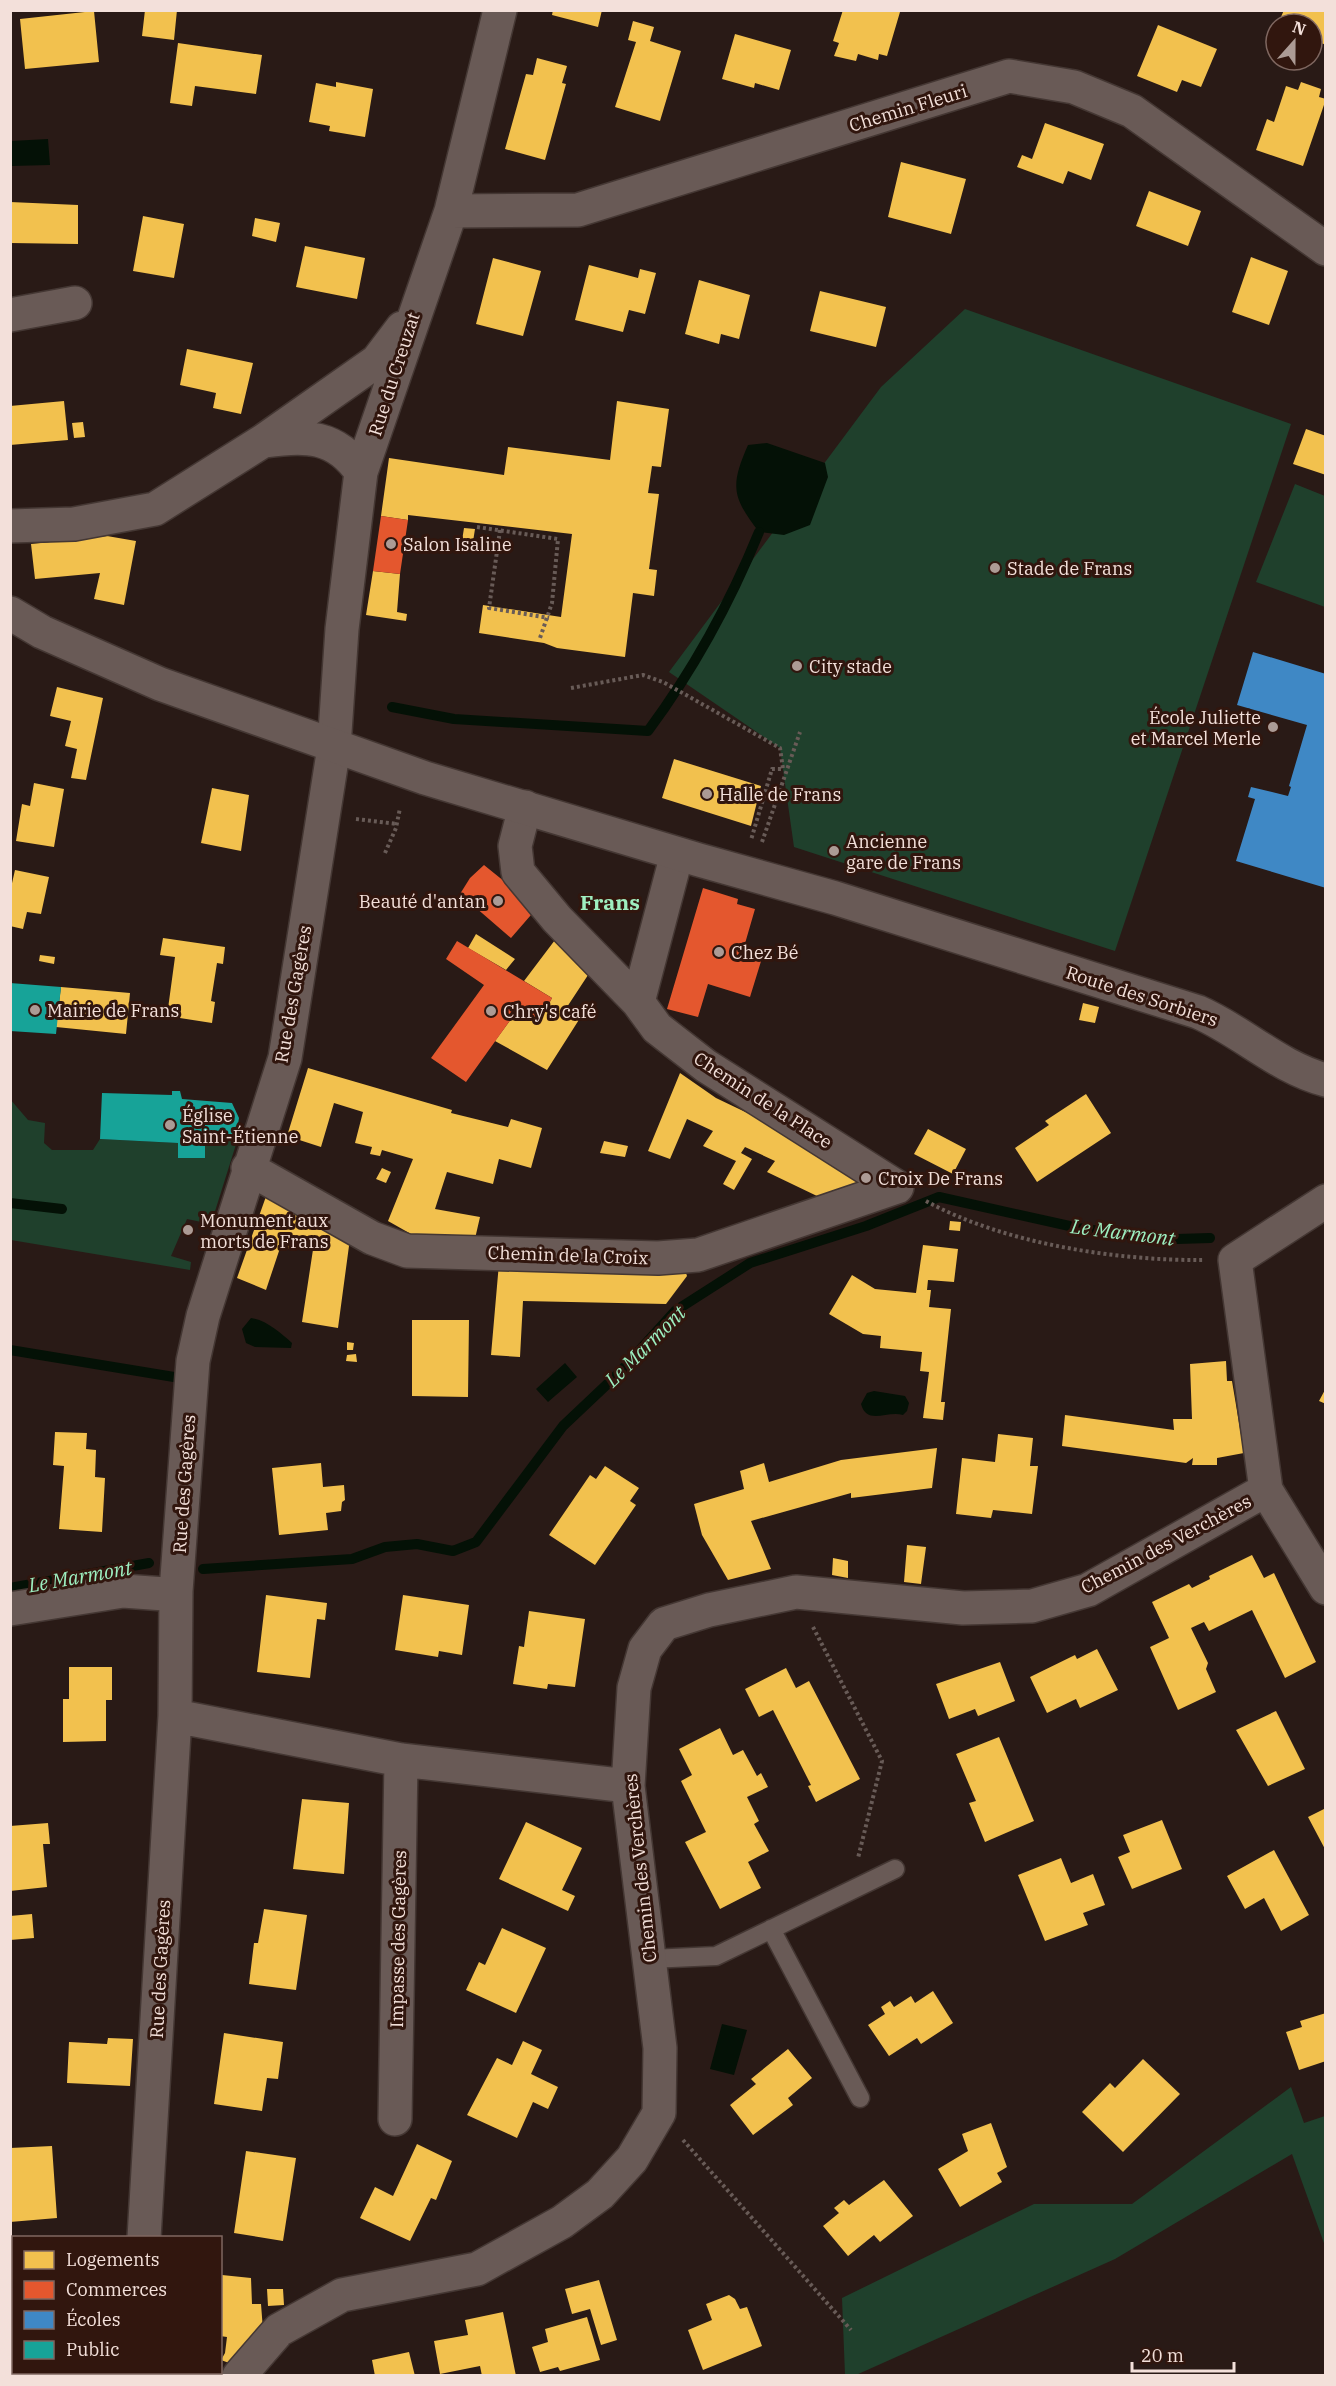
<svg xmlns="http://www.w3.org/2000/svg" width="1336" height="2386" font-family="'IBM Plex Serif',serif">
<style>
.green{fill:#1f402c}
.water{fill:#041106}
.homes{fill:#f2c14e}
.shops{fill:#e4572e}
.schools{fill:#3f88c5}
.public{fill:#17a398}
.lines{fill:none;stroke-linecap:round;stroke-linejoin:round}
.stream{stroke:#041106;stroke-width:10}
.service-casing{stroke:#443733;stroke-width:21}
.minor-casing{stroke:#443733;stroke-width:36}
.tertiary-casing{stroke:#443733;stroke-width:36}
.path{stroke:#685b57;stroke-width:4;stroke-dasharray:3 3;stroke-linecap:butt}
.service{stroke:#695a56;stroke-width:18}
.minor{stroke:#695a56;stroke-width:33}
.tertiary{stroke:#695a56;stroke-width:33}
.poi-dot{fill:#ac9b95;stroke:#31160e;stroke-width:2}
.labels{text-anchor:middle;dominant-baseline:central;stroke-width:6;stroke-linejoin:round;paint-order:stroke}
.street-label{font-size:18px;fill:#f3e0da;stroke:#31160e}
.poi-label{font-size:18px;fill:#f3e0da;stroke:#31160e;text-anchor:start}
.water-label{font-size:20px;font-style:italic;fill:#9defc0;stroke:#31160e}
.quarter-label{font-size:21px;font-weight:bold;fill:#9feec0;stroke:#31160e}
</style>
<rect width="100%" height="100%" fill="#291a16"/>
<path class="green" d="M965 309 1291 424 1115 951 794 847 780 748 669 672 881 387Z
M1295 484 1325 496V607L1256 582Z
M10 1099 28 1120 45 1123 44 1143 52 1150H93L100 1139 178 1143 205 1158V1135L238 1138 211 1224 187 1219 171 1256 191 1262 190 1270 11 1240Z
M1291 2087 1304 2123 1325 2116V2246L1292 2154 1115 2259 856 2375H845L842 2298 1034 2204H1132Z"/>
<path class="water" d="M48 139 50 165 11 166V141Z
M767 443 825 463 828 477 810 525 784 535 759 532C732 497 730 486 748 445Z
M251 1318C266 1320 281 1333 292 1343L291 1348 255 1347 246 1343 242 1329Z
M565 1363 577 1377 548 1402 536 1389Z
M874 1391 905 1396 909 1403 907 1411 903 1415C887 1410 867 1426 861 1404L867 1393Z
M722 2024 747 2030 734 2075 710 2069Z"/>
<path class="homes" d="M145 10H177L174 40 142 36Z
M553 10H602L598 27 552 15Z
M843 10 900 12 887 56 879 54 878 60 858 54 856 61 834 56 839 43 833 41Z
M1284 10H1326V45L1312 39V24H1278Z
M94 11 99 62 25 69 20 19Z
M633 21 654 27 650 41 681 51 660 121 615 107 636 42 628 40Z
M1158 25 1217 49 1201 87 1182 80 1177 92 1137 76Z
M735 34 791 50 779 90 755 83 754 88 722 79Z
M178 43 262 55 256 94 195 86 192 106 170 103Z
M537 58 567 66 562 83 566 84 545 160 505 149 526 74 533 75Z
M336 82 373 89 365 137 329 131 330 126 309 122 316 83 336 87Z
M1301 82 1321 89 1319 97 1326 99 1303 166 1256 150 1267 119 1274 122 1286 86 1298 90Z
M1045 123 1104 144 1091 180 1068 171 1063 184 1017 167 1022 155 1032 159Z
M901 162 966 179 951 234 888 217Z
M1149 191 1201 211 1188 246 1136 226Z
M10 202 78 205V244L10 243Z
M143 216 184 224 174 278 133 271Z
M255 218 280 223 276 242 252 236Z
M305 246 365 258 357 299 296 287Z
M1251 257 1288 271 1269 325 1232 312Z
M493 258 541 271 523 336 476 324Z
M589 265 638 278 640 269 656 273 645 314 629 310 623 332 575 320Z
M699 280 750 295 739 339 721 334 719 344 685 334Z
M820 291 886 307 876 347 810 331Z
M187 349 253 363 241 414 213 408 216 393 180 385Z
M64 401 68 440 10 445V406Z
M617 401 669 409 661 467 652 466 648 493 659 494 649 569 657 570 654 596 633 593 625 657 557 648 544 643 479 633 483 605 561 617 572 534 408 515V520L381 516 389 458 504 475 508 447 610 460Z
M83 422 85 437 74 438 72 423Z
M1306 429 1326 436V475L1293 464Z
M464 528 475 529 472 548 461 547Z
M107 536 136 541 124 605 94 599 100 573 35 579 31 544Z
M373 571 400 574 397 612 407 614 406 621 366 615Z
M57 687 103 698 86 780 71 778 77 749 65 746 71 721 50 716Z
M674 759 761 786 751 826 662 798Z
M34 783 64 789 54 847 16 841 22 804 30 806Z
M212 788 249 795 241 851 201 843Z
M15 870 49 877 41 914 27 912 23 929 10 926V892Z
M476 934 515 959 506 970 468 948Z
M558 936 590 972 567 1007 582 1015 547 1070 495 1041 519 1008 540 1020 552 998 524 981Z
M163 938 225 947 223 964 217 963 211 1001 215 1002 212 1023 167 1016 175 957 160 955Z
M40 955 55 957 54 964 39 961Z
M61 987 130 993 126 1034 56 1027Z
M1083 1003 1099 1007 1095 1023 1079 1020Z
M308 1068 452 1110 451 1113 508 1127 511 1119 542 1128 531 1168 499 1159 493 1184 447 1172 435 1209 480 1217 474 1243 429 1241 411 1234 388 1221 413 1159 382 1150 380 1156 370 1154 372 1147 355 1143 363 1112 334 1103 321 1147 287 1136Z
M680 1073 716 1098 760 1119 858 1176 854 1189 817 1196 767 1172 775 1161 745 1147 741 1153 752 1159 734 1190 723 1184 736 1161 703 1146 713 1131 687 1119 670 1159 648 1151Z
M1086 1094 1111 1133 1037 1182 1015 1148 1049 1125 1045 1121Z
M928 1129 966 1149 953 1174 914 1154Z
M604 1141 628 1146 625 1157 600 1153Z
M382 1168 391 1172 386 1183 376 1179Z
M269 1188 351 1231 338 1328 302 1322 314 1243 307 1236H301L300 1249 280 1248 266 1290 237 1278Z
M950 1221 961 1222 960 1231 949 1230Z
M923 1245 958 1249 954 1282 928 1280 927 1290H931L929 1307 951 1309 941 1402H945L943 1420 923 1418 929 1372 920 1371 922 1352 880 1348 881 1336 863 1334 829 1314 852 1275 875 1289 916 1293Z
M499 1263 684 1267 687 1276 666 1304 523 1301 520 1357 491 1355Z
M412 1320H469L468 1397 412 1396Z
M347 1342 354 1343 353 1350H347Z
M356 1354 357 1362 346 1361 347 1355Z
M1226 1361 1227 1381H1232L1244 1453 1217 1458V1465H1192L1193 1458 1186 1463 1062 1446 1065 1415 1174 1430 1173 1419H1192L1190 1364Z
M1326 1388V1404L1319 1401Z
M55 1432 87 1433 86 1449 96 1450 95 1477 105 1478 102 1532 59 1529 64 1466 53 1465Z
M998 1434 1033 1438 1030 1466H1038L1032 1514 993 1510 991 1518 956 1514 962 1458 995 1462Z
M937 1448 932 1488 851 1498V1493L751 1521 771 1569 728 1580 702 1535 694 1504 744 1489 740 1471 764 1463 769 1482 841 1460Z
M321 1463 323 1487 344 1485 345 1500 342 1502 341 1511 326 1513 328 1530 279 1535 272 1468Z
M605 1466 639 1488 630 1501 636 1505 595 1565 549 1535 590 1475 596 1479Z
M907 1545 926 1547 921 1584 904 1582Z
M1252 1555 1264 1578 1274 1573 1316 1662 1285 1678 1252 1610 1209 1631 1204 1622 1191 1628 1208 1663 1206 1669 1216 1692 1178 1710 1150 1647 1169 1638 1152 1602 1189 1584 1192 1588 1210 1579 1209 1576Z
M833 1558 848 1561V1578L832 1575Z
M266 1595 327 1603 325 1620 317 1619 310 1678 257 1672Z
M403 1595 469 1605 462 1655 439 1651 438 1657 395 1650Z
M529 1611 585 1619 575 1687 548 1684 547 1689 513 1684 519 1646 524 1647Z
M1097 1649 1118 1690 1080 1708 1076 1699 1047 1713 1030 1677 1075 1655 1077 1659Z
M1000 1662 1015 1701 978 1716 975 1709 949 1719 936 1684Z
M69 1667H112V1700H106V1741L63 1742V1699H69Z
M786 1668 796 1688 809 1681 860 1779 816 1802 808 1786 811 1785 773 1710 759 1717 745 1689Z
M1276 1711 1305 1769 1268 1786 1236 1730Z
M720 1728 733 1755 743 1750 757 1776 761 1773 768 1787 747 1797 759 1821 754 1824 769 1851 748 1862 761 1888 720 1909 685 1842 706 1832 681 1781 692 1775 679 1749Z
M999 1737 1034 1821 985 1842 969 1803 976 1801 956 1754Z
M302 1799 349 1803 344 1874 293 1869Z
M1326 1808V1851L1308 1817Z
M1162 1820 1182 1869 1132 1889 1118 1857 1130 1852 1123 1835Z
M526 1822 582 1848 562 1890 575 1896 568 1911 499 1879Z
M48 1823 50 1844H43L47 1887 10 1891V1826Z
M1274 1850 1309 1915 1281 1931 1264 1898 1245 1909 1227 1876Z
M1061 1858 1071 1883 1093 1874 1105 1905 1083 1913 1088 1925 1045 1941 1018 1875Z
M264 1909 307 1915 296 1990 249 1984 254 1943H258Z
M32 1914 34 1938 10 1940V1916Z
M502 1928 546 1948 516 2013 466 1990 479 1962 485 1965Z
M933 1991 953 2023 921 2044 917 2038 889 2056 868 2025 885 2014 881 2007 890 2001 894 2007 911 1996 915 2003Z
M1326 2013V2061L1299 2070 1286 2032 1302 2027 1300 2021Z
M224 2033 283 2042 278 2079 267 2078 262 2111 214 2104Z
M108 2038 133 2039 130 2086 67 2083 69 2042 107 2044Z
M523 2041 542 2050 531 2074 558 2087 548 2109 533 2102 517 2138 467 2115 497 2058 512 2065Z
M788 2049 812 2078 788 2098 793 2105 753 2135 730 2105 756 2084 751 2079Z
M1143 2059 1180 2094 1123 2152 1082 2112 1110 2083 1115 2088Z
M991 2123 1007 2167 997 2173 1002 2182 960 2207 938 2169 968 2151 962 2134Z
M417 2144 452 2161 436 2200 431 2198 410 2241 360 2218 375 2187 393 2196Z
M52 2146 57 2218 10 2222V2148Z
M246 2151 296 2158 283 2241 234 2233Z
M884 2180 913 2216 880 2242 874 2235 848 2256 823 2226 839 2213 834 2208 844 2200 849 2205Z
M222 2275 251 2278 252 2304H261L263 2330 229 2363 221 2360 225 2353 227 2337 220 2336Z
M599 2280 617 2340 601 2345 590 2309 572 2314 565 2289Z
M267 2289H283L284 2305 268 2306Z
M729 2295 735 2299 740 2309 747 2307 762 2346 703 2370 688 2330 712 2320 706 2304Z
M503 2312 516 2376H482L480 2366 440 2374 434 2341 468 2335 465 2320Z
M587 2317 600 2360 560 2371 558 2367 540 2372 532 2347 548 2342 545 2329Z
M409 2352 415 2376H375L372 2360Z
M70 2373H112V2376H70Z"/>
<path class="shops" d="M381 516 408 520 400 574 373 571Z
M484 865 537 908 511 938 460 894 470 878Z
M703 888 738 899 737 904 755 909 744 947 755 949 753 955 762 958 750 997 708 984 698 1017 667 1009Z
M457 941 552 998 540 1020 519 1008 466 1082 431 1058 484 985 446 959Z"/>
<path class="schools" d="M1253 652 1326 674V888L1236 861 1255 799 1248 797 1251 787 1288 796 1291 787 1289 786 1307 725 1237 705Z"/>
<path class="public" d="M10 983 61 987 56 1034 10 1031Z
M172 1091H180L182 1099 232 1103 239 1118 237 1130 231 1137 205 1135V1158H178V1143L100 1139 102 1093 172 1095Z"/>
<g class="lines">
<path class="stream" d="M392 707 454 719 648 731C694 669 730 603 759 532
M10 1203 62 1209
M10 1350 174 1377
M203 1569 352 1559 385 1547 417 1544 453 1551 476 1542 563 1426 619 1373 675 1311 750 1263 866 1226 939 1197 1083 1229 1177 1239 1210 1238
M10 1588 149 1563"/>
<g class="service-casing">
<path id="service" d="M771 1929 860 2098
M650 1959 716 1956 895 1869"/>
</g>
<g class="minor-casing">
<path id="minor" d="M451 211 578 210 1009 76 1074 87 1132 111 1326 249
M10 315 75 303
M265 441C305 435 336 435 361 472
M10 526 74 524 155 509 263 441 377 361 402 328
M525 807 515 846 518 872 557 919 638 1002 657 1028 706 1066 897 1187
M638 1002 677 854
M248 1168 372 1238 407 1251 658 1258 698 1255 897 1187
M1266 1490 1326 1588
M10 1609 123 1591 165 1594 176 1591
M175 1716 401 1760 628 1786
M395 2119 401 1760
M144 2238 175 1716 176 1591 193 1361 203 1316 285 1058 334 747 342 629 361 472 451 211 500 10
M135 2376V2372
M239 2376 279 2330 342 2295 477 2269 562 2222 600 2194 632 2159 659 2113 660 2048 628 1786 634 1688 645 1649 664 1624 709 1610 796 1592 963 1608 1032 1606 1088 1590 1266 1490 1235 1260 1326 1201"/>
</g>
<g class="tertiary-casing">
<path id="tertiary" d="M10 613 42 632 160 684 425 778 699 860 835 898 1198 1012C1242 1031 1279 1068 1326 1080"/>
</g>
<path class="path" d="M477 527 558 539 552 603 540 638
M500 530 489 608 549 618
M571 688 643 675 663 682 780 748 783 769H772L751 840
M356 819 397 824
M762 842 800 732
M385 853 396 828 400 808
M926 1201C1002 1243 1116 1261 1203 1260
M813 1627 882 1761 858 1858
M683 2140 851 2330"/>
<use href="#service" class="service"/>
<use href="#minor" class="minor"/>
<use href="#tertiary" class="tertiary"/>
</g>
<g class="poi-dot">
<circle cx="391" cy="544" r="6"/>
<circle cx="995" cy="568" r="6"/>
<circle cx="797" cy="666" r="6"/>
<circle cx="1273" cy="727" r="6"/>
<circle cx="707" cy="794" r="6"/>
<circle cx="834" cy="851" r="6"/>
<circle cx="498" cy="901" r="6"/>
<circle cx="719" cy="952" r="6"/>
<circle cx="35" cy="1010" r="6"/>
<circle cx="491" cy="1011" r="6"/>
<circle cx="170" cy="1125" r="6"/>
<circle cx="866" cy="1178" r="6"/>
<circle cx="188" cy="1230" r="6"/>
</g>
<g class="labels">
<g class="street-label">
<text transform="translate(908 108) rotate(-17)">Chemin Fleuri</text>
<text transform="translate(394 374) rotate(-72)">Rue du Creuzat</text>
<text transform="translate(293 994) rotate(-80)">Rue des Gagères</text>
<text transform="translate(1142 996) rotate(18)">Route des Sorbiers</text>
<text transform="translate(763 1100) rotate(33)">Chemin de la Place</text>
<text transform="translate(568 1255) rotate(2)">Chemin de la Croix</text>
<text transform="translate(184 1484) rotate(-86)">Rue des Gagères</text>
<text transform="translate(1166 1544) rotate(-28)">Chemin des Verchères</text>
<text transform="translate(640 1868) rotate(-96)">Chemin des Verchères</text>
<text transform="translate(398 1939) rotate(-89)">Impasse des Gagères</text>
<text transform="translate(160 1969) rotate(-87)">Rue des Gagères</text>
</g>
<g class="poi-label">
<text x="403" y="544">Salon Isaline</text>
<text x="1007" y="568">Stade de Frans</text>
<text x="809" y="666">City stade</text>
<text x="1261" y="717" text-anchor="end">École Juliette<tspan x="1261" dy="21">et Marcel Merle</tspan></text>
<text x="719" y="794">Halle de Frans</text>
<text x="846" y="841">Ancienne<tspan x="846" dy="21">gare de Frans</tspan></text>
<text x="486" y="901" text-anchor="end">Beauté d'antan</text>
<text x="731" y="952">Chez Bé</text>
<text x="47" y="1010">Mairie de Frans</text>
<text x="503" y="1011">Chry's café</text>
<text x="182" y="1115">Église<tspan x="182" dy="21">Saint-Étienne</tspan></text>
<text x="878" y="1178">Croix De Frans</text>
<text x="200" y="1220">Monument aux<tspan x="200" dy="21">morts de Frans</tspan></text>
</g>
<g class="water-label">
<text transform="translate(1123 1232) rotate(7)">Le Marmont</text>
<text transform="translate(645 1346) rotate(-45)">Le Marmont</text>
<text transform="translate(80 1576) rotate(-10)">Le Marmont</text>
</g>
<g class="quarter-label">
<text x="610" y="902">Frans</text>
</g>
</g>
<rect width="1336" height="2386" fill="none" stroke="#f3e0da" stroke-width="24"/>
<rect x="12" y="2236" width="210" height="138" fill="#31160e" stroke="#7f6760" stroke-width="1.5"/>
<rect x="24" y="2251" width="30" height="18" fill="#f2c14e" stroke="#7f6760" stroke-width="1.5"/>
<text x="66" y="2266" font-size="18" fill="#f3e0da">Logements</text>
<rect x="24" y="2281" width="30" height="18" fill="#e4572e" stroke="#7f6760" stroke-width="1.5"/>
<text x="66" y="2296" font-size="18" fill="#f3e0da">Commerces</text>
<rect x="24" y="2311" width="30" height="18" fill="#3f88c5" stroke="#7f6760" stroke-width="1.5"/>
<text x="66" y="2326" font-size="18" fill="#f3e0da">Écoles</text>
<rect x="24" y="2341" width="30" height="18" fill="#17a398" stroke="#7f6760" stroke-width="1.5"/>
<text x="66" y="2356" font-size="18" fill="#f3e0da">Public</text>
<g transform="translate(1294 42) rotate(21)"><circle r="28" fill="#31160e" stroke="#7f6760" stroke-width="1.5"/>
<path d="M0-4.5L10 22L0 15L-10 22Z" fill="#ac9b95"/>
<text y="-9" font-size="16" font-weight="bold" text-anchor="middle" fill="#f3e0da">N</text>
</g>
<path d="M1132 2362v9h102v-9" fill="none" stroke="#f3e0da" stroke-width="3"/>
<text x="1141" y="2362" font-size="18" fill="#f3e0da" stroke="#31160e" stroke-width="4.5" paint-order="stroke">20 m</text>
</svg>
